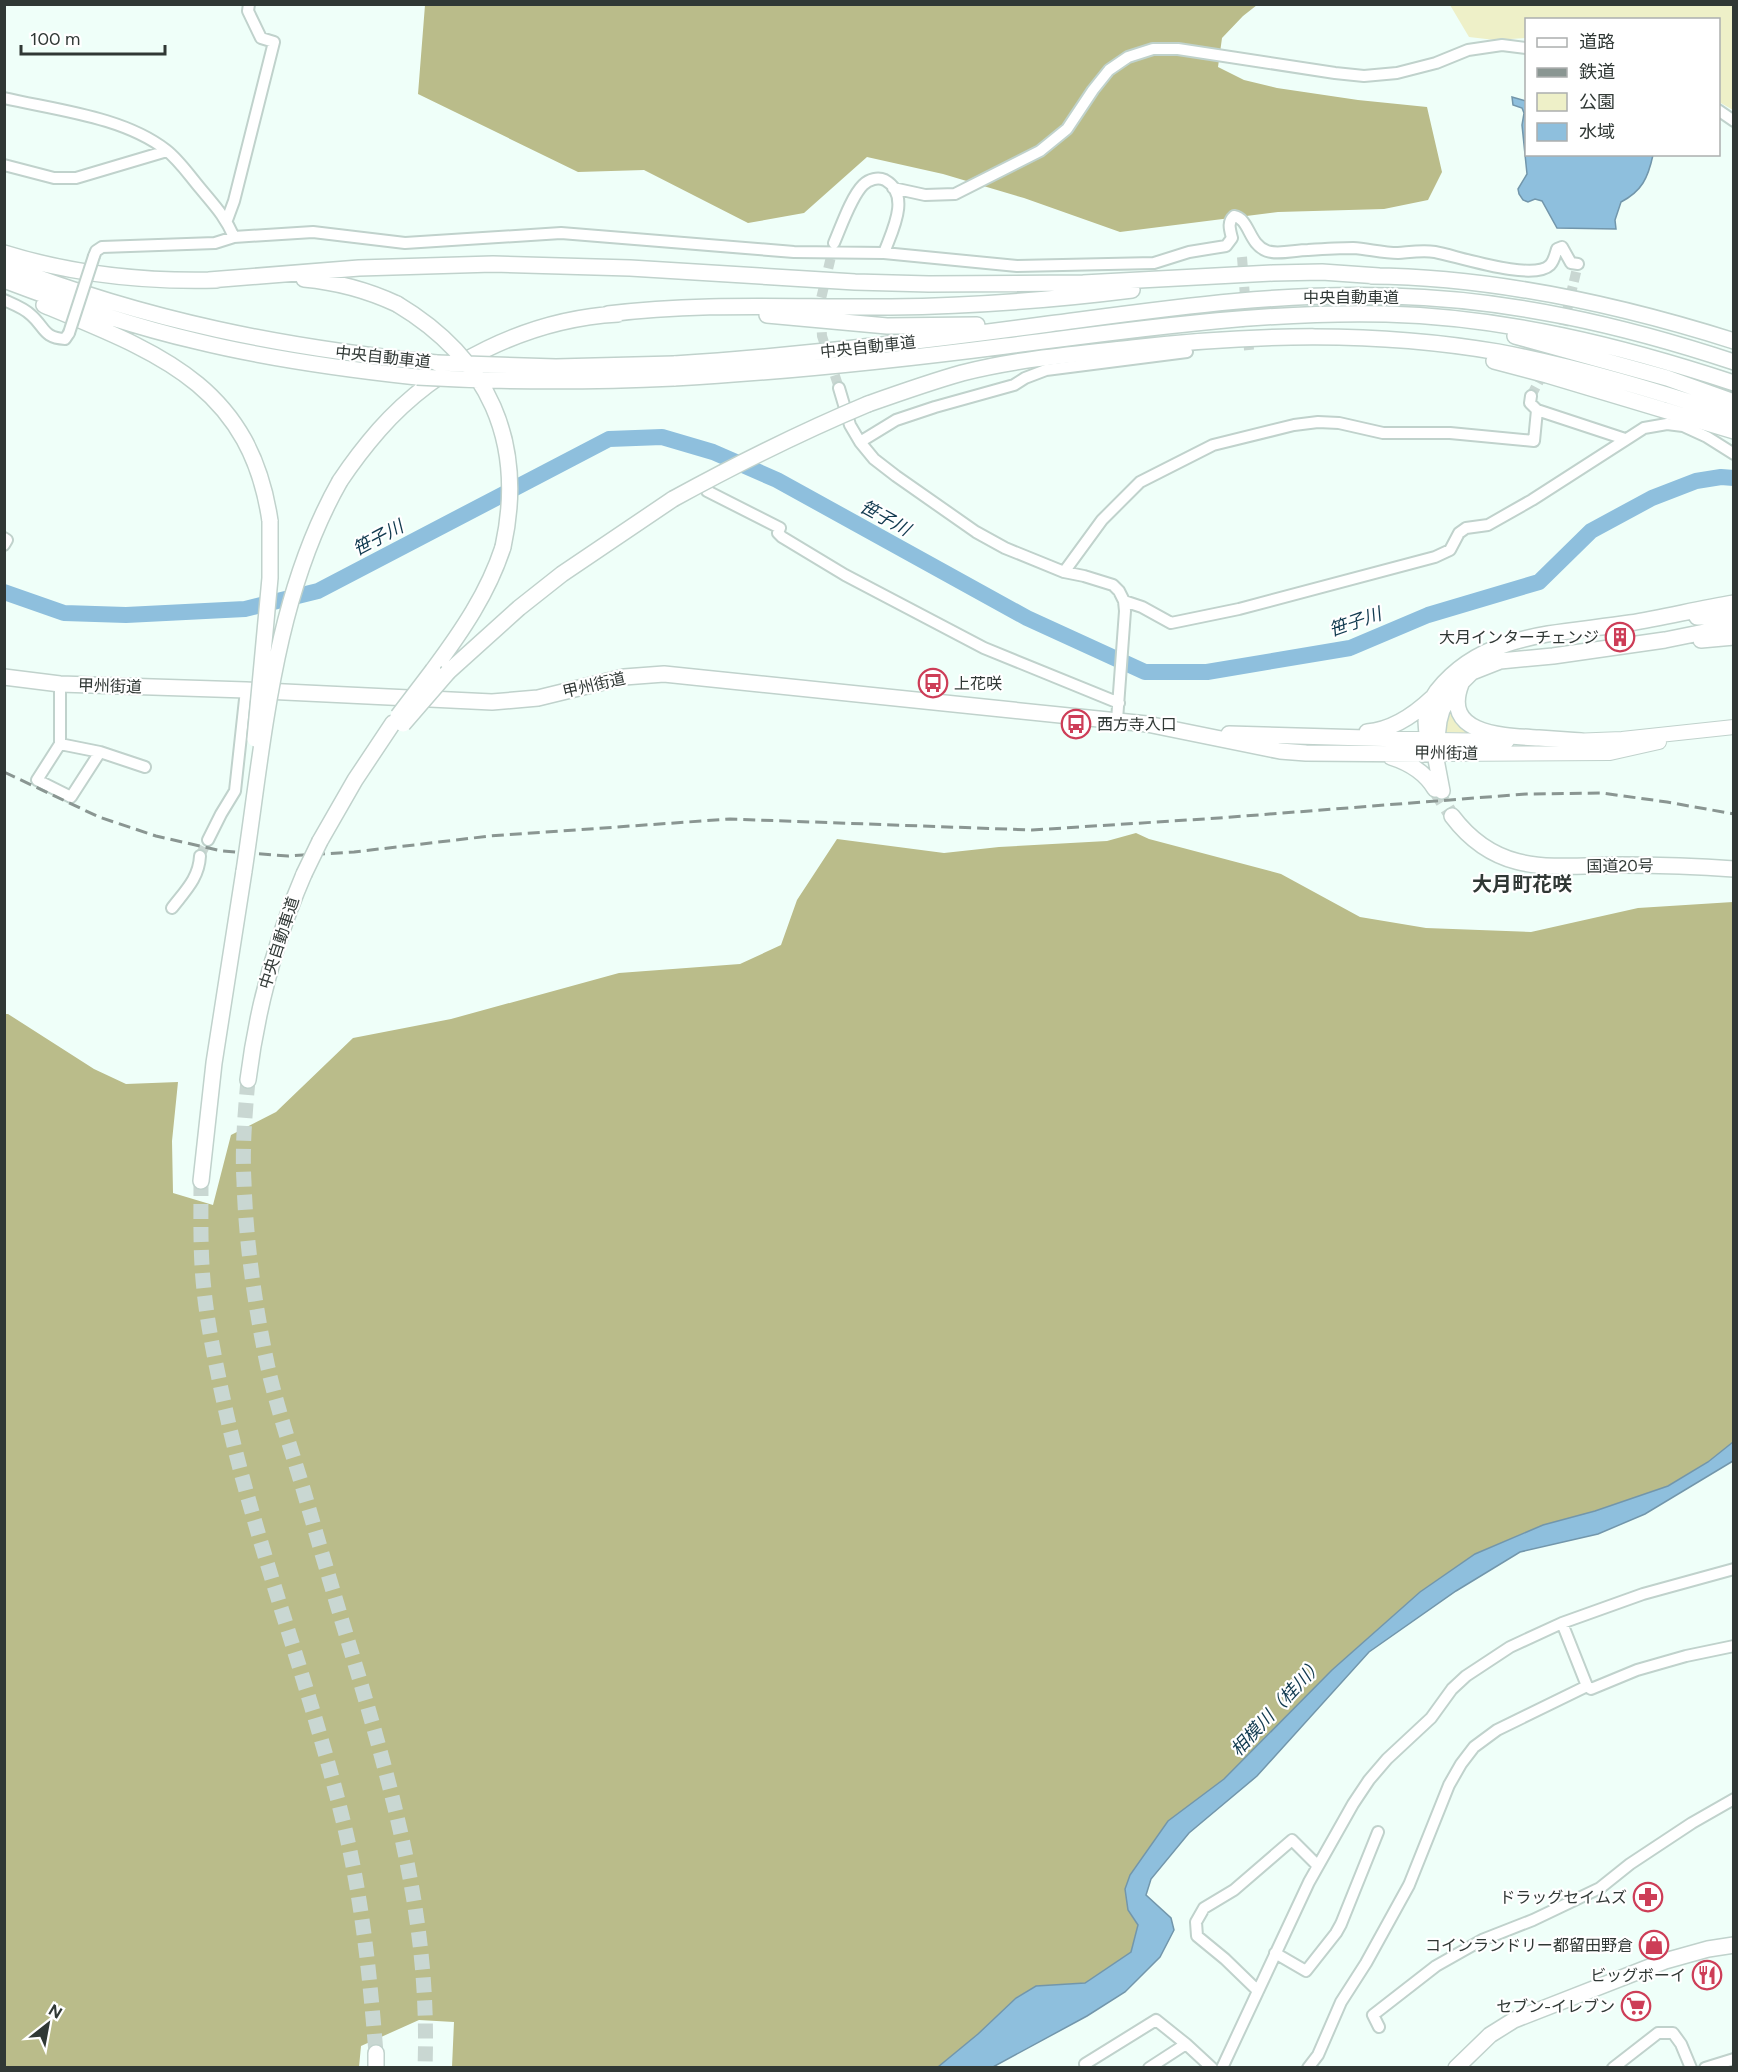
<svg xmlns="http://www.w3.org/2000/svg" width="1738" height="2072" font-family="Figtree,'Noto Sans JP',sans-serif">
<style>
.green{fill:#eef0c8}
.forest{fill:#babc8a}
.water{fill:#8ebfdd;stroke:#7296ab;stroke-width:1.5}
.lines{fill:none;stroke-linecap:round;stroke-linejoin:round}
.river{stroke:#8ebfdd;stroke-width:16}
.minor-tunnel{stroke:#c9d7d2;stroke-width:10;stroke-dasharray:10 5;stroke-linecap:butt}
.highway-tunnel{stroke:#c9d7d2;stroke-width:15;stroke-dasharray:15 8;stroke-linecap:butt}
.minor-casing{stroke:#c0d2cc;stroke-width:14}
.major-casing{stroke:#c0d2cc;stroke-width:16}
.highway-casing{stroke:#c0d2cc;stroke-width:18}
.minor{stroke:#fff;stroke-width:10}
.major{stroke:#fff;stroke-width:14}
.highway{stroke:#fff;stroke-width:15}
.rail{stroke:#8a9692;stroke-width:3;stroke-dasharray:12 6;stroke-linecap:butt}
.minor-bridge-casing{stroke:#c0d2cc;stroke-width:14;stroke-linecap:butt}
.highway-bridge-casing{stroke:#c0d2cc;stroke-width:18;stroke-linecap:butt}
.minor-bridge{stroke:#fff;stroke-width:10}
.highway-bridge{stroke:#fff;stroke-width:15}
.labels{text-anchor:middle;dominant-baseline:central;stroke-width:4.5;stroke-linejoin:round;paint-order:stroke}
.street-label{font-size:16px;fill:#303835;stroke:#fff}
.poi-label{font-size:16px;fill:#303835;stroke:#fff;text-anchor:end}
.water-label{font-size:18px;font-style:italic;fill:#113a4f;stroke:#fff}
.quarter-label{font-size:20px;font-weight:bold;fill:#303835;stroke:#fff}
</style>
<rect width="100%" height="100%" fill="#effff9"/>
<path class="green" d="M1450 5H1733V110L1719 102 1718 20H1526V38L1495 40 1469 37Z
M1450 701 1460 725 1469 733 1441 732Z"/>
<path class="forest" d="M425 5H1257L1243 16 1222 38 1218 67 1244 80 1277 88 1358 100 1427 107 1442 172 1428 200 1384 209 1278 212 1120 232 1024 198 943 174 867 157 804 213 748 223 644 170 578 172 418 94Z
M1136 833 1149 839 1281 874 1360 917 1426 928 1531 932 1638 908 1733 902V1442L1708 1462 1668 1486 1595 1511 1543 1525 1475 1554 1420 1592 1332 1670 1224 1779 1168 1821 1128 1910 1138 1925 1131 1952 1085 1983 1036 1986 1016 1998 978 2034 938 2067H452L454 2022 419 2020 361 2046 359 2067H5L4 1014H8L94 1069 126 1084 178 1082 172 1141 173 1193 213 1205 231 1135 276 1112 353 1038 451 1019 619 973 740 964 781 945 797 900 837 839 944 853 999 847 1107 841Z"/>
<path class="water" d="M1512 97 1526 101V154L1653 155C1648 178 1642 191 1621 202L1615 220 1616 229 1557 228 1542 201 1535 199 1528 202 1523 200 1519 194 1518 189 1527 174 1522 125 1524 113 1522 108 1513 105Z
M1733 1442V1461L1645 1514 1598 1534 1520 1552 1456 1591 1369 1652 1257 1776 1189 1833 1151 1879 1146 1895 1171 1918 1174 1930 1160 1957 1125 1992 1087 2016 993 2067H938L978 2034 1016 1998 1036 1986 1085 1983 1131 1952 1138 1925 1128 1910 1125 1889 1130 1875 1168 1821 1224 1779 1332 1670 1420 1592 1475 1554 1543 1525 1595 1511 1668 1486 1708 1462Z"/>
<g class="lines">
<path class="river" d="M4 592 64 613 126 615 245 609 318 591 609 439 662 437 713 452 777 480 1027 618 1145 672H1207L1350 648 1428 615 1539 582 1591 531 1652 498 1696 481 1721 477 1734 478"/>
<path class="minor-tunnel" d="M834 244 820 303 822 336 839 388
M1242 257 1249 350
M1560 340 1578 264
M1531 396 1545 370
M200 856 208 840"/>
<path class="highway-tunnel" d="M1435 789 1452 816
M248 1080C245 1114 242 1148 244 1182 246 1244 255 1307 268 1368 277 1407 290 1446 302 1485 321 1551 341 1618 361 1684 399 1814 430 1931 425 2068
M201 1181C201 1217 200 1254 204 1290 207 1320 213 1350 219 1379 250 1534 310 1680 346 1833 363 1906 370 1979 376 2053"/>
<g class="minor-casing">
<path id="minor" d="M4 98C56 110 124 117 166 150 179 160 189 175 200 188 214 205 225 216 234 237
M1718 110 1734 121
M4 165 54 178H76L167 151
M893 188 925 195 955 194 1040 151 1067 129 1093 90 1109 70 1128 57 1153 49H1178L1335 73 1364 76 1397 73 1436 63 1468 50 1502 45 1526 48
M227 220 234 201 274 42 261 38 248 11 249 4
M884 253 1017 266 1154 263 1189 252 1226 246 1232 238C1230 230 1227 222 1234 216 1250 219 1248 244 1267 251 1278 255 1295 250 1308 250 1323 249 1338 248 1353 248 1368 249 1383 253 1398 253 1411 252 1423 250 1435 252 1457 256 1533 282 1550 265 1554 261 1555 255 1557 249L1562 247 1571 263 1578 264
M94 256 96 251 102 247 215 243 234 237 313 232 405 243 561 233 794 252 884 253C891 233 912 195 885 180 878 177 869 179 863 185 851 197 841 227 834 243
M4 300C13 304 24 308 31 315 45 327 43 338 65 339L69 333
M839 388 850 425 860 442 874 459 896 476 976 532 1005 548 1064 572 1084 576 1113 585 1119 591 1124 601 1125 611 1117 720
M1537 410 1625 439
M860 442 896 420 935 407 1014 385 1025 378 1046 370 1187 352
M707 491 780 528 778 533 782 537 845 575 984 648 1119 703
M4 538 7 540 4 545
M1064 572 1102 520 1140 482 1213 445 1294 425 1318 422 1339 423 1383 433H1450L1534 441 1537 410 1530 403 1531 396
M1124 601 1142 607 1171 623 1239 609 1435 557 1450 550 1459 533 1466 528 1488 525 1532 500 1644 428 1667 424 1683 426 1707 437 1734 454
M60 684V744L100 752 145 767
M60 744 37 780 71 797 100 752
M208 840 221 814 235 791 246 690
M172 908C185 891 199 878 200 856
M1562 1623 1587 1686 1591 1689 1637 1670 1686 1656 1734 1646
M1275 1953 1306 1971 1336 1933 1341 1924 1378 1832
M1258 1991 1225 1959 1197 1936 1196 1922 1204 1908 1234 1890 1292 1840 1318 1866
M1379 2027 1373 2015 1436 1966 1482 1940 1533 1920 1600 1888 1630 1864 1692 1823 1734 1799
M1087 2068 1085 2064 1156 2020 1186 2044
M1149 2068 1186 2044 1212 2068
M1222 2068 1309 1882 1353 1804 1369 1780 1387 1759 1431 1718 1452 1689 1466 1676 1510 1647 1562 1623 1643 1594 1734 1569
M1308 2068 1318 2055 1341 2002 1366 1963 1409 1885 1449 1785 1461 1764 1474 1747 1497 1730 1587 1686
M1613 2068 1658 2033H1673L1681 2044 1691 2068
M1705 2068 1734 2059"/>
</g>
<g class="major-casing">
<path id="major" d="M1436 740 1507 741
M1571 741 1622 739 1734 727
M1435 754 1610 753 1659 742"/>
</g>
<g class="highway-casing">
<path id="highway" d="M4 253C75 275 144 282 217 280
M4 265C148 321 284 348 437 363
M1371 276C1494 277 1617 304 1734 341
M304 279C337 282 367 290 397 304
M4 280C67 304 131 326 196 341 269 359 343 369 417 377
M209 280 359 268 493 264 630 268 855 282 929 284 1083 283 1273 273 1322 272 1379 276
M44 305C156 352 250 384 270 521
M608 314C702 302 796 308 891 307 971 306 1052 300 1132 290
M767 315 887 326 977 325
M1515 336 1667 378 1734 402
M1494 361 1547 375 1734 431
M674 364C800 356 924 341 1049 324 1163 309 1276 292 1391 296 1509 299 1622 325 1734 362
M674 378C785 372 896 360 1006 346 1132 330 1259 311 1386 314 1505 317 1622 346 1734 383
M868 404C899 393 930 382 962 373 1017 359 1076 354 1132 348 1254 334 1376 331 1498 352 1578 367 1656 391 1734 416
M340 481C352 463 365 446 379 430 438 363 529 319 618 314
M1697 617 1734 615
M1701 640 1734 637
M433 670C462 631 488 593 503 547
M448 672 519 608 562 574 673 499
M4 677 60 684 246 690 492 702 538 698 624 677 664 674 1147 724 1280 751 1306 753 1435 754
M1461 684C1441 736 1506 736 1539 738 1553 739 1567 740 1581 741
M1367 732C1391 730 1414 715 1432 698
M1229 734 1436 740
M1434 751C1423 731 1423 710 1437 691 1484 631 1561 634 1630 623 1665 617 1699 609 1734 603
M1391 757C1410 763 1425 772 1435 789
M1442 791 1435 754 1439 721 1442 710 1453 691 1472 672 1500 661 1553 656 1665 640 1734 626
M1452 816C1498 877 1552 866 1619 865 1657 865 1695 866 1734 869
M320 841 355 780 393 723
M248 1080C257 1008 275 941 304 874
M201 1181 214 1063 244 871
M376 2053V2068
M1456 2068 1490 2035 1514 2020 1665 1961 1708 1949 1734 1945"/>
</g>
<use href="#minor" class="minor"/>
<use href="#major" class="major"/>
<use href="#highway" class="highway"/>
<path class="rail" d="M4 772 99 817 156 836 222 851 288 856 354 852 490 836 730 819 1032 830 1219 818 1526 794 1602 793 1667 802 1734 814"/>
<g class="minor-bridge-casing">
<path id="minor-bridge" d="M69 333 94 256"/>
</g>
<g class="highway-bridge-casing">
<path id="highway-bridge" d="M397 304C489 359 526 442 503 547
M437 363 556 367 674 364
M417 377C503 382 588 382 674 378
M673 499C737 464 801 432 868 404
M398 716 433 670
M403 724 448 672
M255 739 270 578V521
M244 871C264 739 273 599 340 481
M304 874 320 841"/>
</g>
<use href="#minor-bridge" class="minor-bridge"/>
<use href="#highway-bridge" class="highway-bridge"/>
</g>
<defs>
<g id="building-ring" transform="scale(1.5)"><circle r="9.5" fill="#fff" stroke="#cd3d57" stroke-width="1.5"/><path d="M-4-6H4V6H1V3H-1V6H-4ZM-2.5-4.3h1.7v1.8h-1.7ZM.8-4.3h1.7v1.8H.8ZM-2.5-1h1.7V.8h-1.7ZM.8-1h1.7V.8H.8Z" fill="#cd3d57"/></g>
<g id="bus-ring" transform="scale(1.5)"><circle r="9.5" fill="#fff" stroke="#cd3d57" stroke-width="1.5"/><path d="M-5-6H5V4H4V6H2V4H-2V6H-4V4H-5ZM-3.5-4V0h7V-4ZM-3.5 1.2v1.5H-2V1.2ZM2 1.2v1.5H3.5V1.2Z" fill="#cd3d57"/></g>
<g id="pharmacy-ring" transform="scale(1.5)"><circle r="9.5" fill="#fff" stroke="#cd3d57" stroke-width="1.5"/><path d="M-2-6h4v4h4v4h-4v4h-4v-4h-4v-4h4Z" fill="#cd3d57"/></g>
<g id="shop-ring" transform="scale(1.5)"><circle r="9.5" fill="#fff" stroke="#cd3d57" stroke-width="1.5"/><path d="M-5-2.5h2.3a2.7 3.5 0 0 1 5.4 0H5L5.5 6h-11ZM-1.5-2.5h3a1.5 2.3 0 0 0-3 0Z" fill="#cd3d57"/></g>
<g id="restaurant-ring" transform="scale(1.5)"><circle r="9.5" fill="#fff" stroke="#cd3d57" stroke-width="1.5"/><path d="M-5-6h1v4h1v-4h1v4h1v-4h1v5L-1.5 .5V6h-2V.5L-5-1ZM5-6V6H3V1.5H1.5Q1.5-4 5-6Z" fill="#cd3d57"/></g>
<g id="supermarket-ring" transform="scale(1.5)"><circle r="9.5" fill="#fff" stroke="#cd3d57" stroke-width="1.5"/><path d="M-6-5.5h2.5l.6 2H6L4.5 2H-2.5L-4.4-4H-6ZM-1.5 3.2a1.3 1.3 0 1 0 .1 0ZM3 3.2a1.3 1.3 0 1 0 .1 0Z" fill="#cd3d57"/></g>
</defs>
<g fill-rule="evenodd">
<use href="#building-ring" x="1620" y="637"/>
<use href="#bus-ring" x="933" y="683"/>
<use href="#bus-ring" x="1076" y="724"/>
<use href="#pharmacy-ring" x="1648" y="1897"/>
<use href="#shop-ring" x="1654" y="1945"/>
<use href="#restaurant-ring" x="1707" y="1975"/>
<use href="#supermarket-ring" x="1636" y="2006"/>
</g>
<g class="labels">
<g class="street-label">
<text x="1351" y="297">中央自動車道</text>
<text transform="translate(868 347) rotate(-6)">中央自動車道</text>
<text transform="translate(383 357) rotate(6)">中央自動車道</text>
<text transform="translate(594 685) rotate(-13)">甲州街道</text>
<text transform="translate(110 686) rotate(2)">甲州街道</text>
<text transform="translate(1446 753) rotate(1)">甲州街道</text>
<text transform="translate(1620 866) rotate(-1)">国道20号</text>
<text transform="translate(279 943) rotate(-72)">中央自動車道</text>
</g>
<g class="poi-label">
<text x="1599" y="637">大月インターチェンジ</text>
<text x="954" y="683" text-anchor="start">上花咲</text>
<text x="1097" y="724" text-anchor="start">西方寺入口</text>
<text x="1627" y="1897">ドラッグセイムズ</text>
<text x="1633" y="1945">コインランドリー都留田野倉</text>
<text x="1686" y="1975">ビッグボーイ</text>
<text x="1615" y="2006">セブン-イレブン</text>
</g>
<g class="water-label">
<text transform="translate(885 518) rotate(29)">笹子川</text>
<text transform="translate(378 538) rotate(-28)">笹子川</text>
<text transform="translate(1355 622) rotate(-19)">笹子川</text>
<text transform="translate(1277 1707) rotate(-47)">相模川（桂川）</text>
</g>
<g class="quarter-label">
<text x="1522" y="884">大月町花咲</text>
</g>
</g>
<rect width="1738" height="2072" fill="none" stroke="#303835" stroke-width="12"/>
<rect x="1525" y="18" width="195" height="138" fill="#ffffff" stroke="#acafae" stroke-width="1.5"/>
<rect x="1537" y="38" width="30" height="9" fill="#ffffff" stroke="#acafae" stroke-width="1.5"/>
<text x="1579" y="48" font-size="18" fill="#303835">道路</text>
<rect x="1537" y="68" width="30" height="9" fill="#8a9692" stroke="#acafae" stroke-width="1.5"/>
<text x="1579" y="78" font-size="18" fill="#303835">鉄道</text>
<rect x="1537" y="93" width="30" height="18" fill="#eef0c8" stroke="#acafae" stroke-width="1.5"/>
<text x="1579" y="108" font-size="18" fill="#303835">公園</text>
<rect x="1537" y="123" width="30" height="18" fill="#8ebfdd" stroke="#acafae" stroke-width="1.5"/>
<text x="1579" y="138" font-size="18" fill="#303835">水域</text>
<g transform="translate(48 2024) rotate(31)" stroke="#ffffff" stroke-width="4.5" paint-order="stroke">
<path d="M0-4.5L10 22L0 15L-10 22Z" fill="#303835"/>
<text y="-9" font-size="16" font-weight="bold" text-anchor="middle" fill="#303835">N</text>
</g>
<path d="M21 45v9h144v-9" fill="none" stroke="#303835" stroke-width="3"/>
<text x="30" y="45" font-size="18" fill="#303835" stroke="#ffffff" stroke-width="4.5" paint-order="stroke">100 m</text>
</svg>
